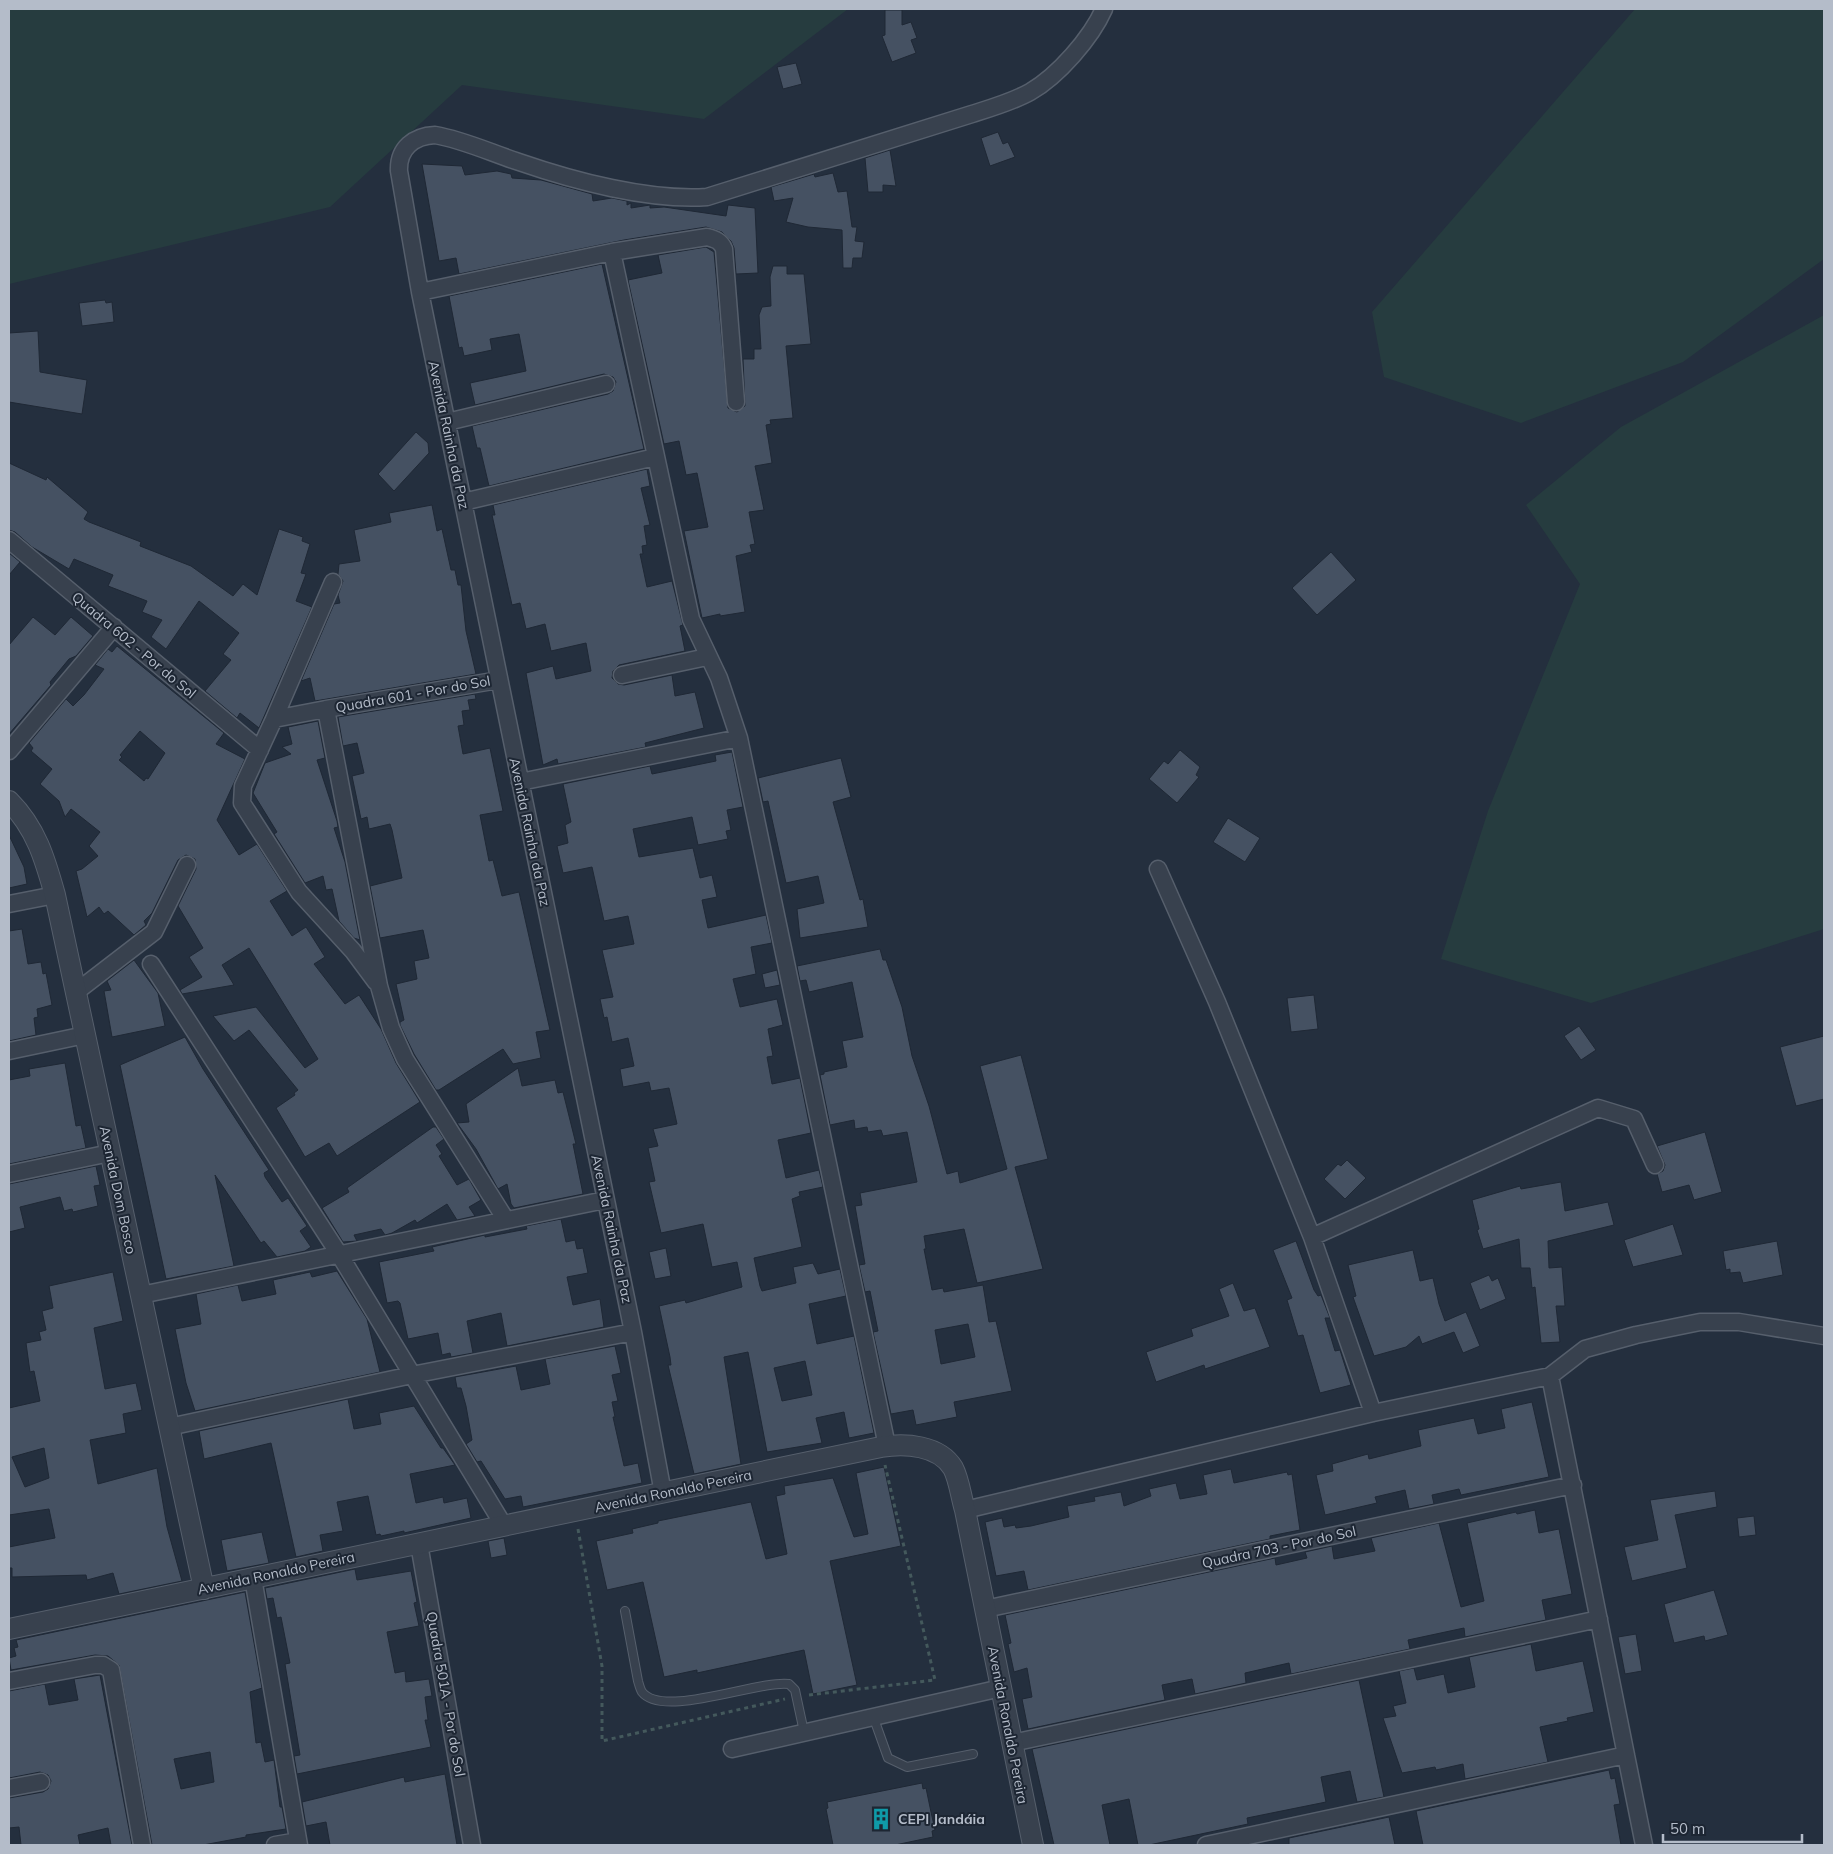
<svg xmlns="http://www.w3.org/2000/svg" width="1833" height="1854" font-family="Mulish,sans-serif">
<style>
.green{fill:#263c3f}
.building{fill:#455162;stroke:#1f2835;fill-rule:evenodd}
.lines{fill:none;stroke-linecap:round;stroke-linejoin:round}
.service-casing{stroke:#565f6c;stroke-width:10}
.minor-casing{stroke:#565f6c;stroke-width:19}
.tertiary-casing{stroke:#565f6c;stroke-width:22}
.path{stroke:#44595c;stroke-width:3;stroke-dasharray:4 4;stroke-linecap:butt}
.service{stroke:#38414e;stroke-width:8}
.minor{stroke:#38414e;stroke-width:16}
.tertiary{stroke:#38414e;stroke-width:20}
.labels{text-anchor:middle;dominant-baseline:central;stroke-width:4;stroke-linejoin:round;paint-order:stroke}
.street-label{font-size:14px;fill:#b4bcc9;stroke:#1d2633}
.poi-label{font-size:14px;font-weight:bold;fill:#b4bcc9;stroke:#1d2633;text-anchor:start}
</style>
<rect width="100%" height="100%" fill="#242f3e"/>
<path class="green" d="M9 9H848L704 119 462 85 330 207 9 284Z
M1635 9H1824V259L1683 362 1521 423 1384 377 1372 312Z
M1824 315V929L1591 1003 1441 959 1488 811 1580 584 1526 505 1621 427Z"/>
<path class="building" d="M885 10H902V25L911 22 917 38 911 40 916 53 892 62 882 36 885 35Z
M796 63 802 84 783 89 777 67Z
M998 132 1003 144 1008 142 1015 157 990 166 981 138Z
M890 150 896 186 883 185V192H868L865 158Z
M422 164 462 166 465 175 497 171 511 174 512 178 541 180 592 194 593 201 612 198 627 201V205L631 203V208L650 205V208L664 207 726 216 728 205 755 208 758 273 736 274 734 248 731 241 722 232 706 227 624 240 459 274 456 258 439 261Z
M833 173 838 192 847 191 852 227H857L855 241 864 242 862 258H853L852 268H843L842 230 808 227 786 222 793 198 774 201 771 187 814 174 815 177Z
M706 247 714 252 728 408 737 412 745 406 743 359H754V349H761L759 315 762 307 771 306 770 277 773 266H787V274H804L811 344 786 346 793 418 770 420 771 424 766 425 772 463 755 466 764 510 749 512 755 544 750 545 752 552 736 556 745 612 720 616V614L702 618 684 531 708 527 697 473 686 475 679 441 664 444 628 280 662 273 658 255Z
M602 264 644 449 489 486 480 448H477L472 426 608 394 613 391 616 382 613 377 604 374 475 405 470 383 526 371 519 334 490 339 492 350 464 356 462 347 459 348 449 296Z
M105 300 106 303 112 302 114 322 82 326 79 303Z
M38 331 40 372 87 380 82 414 9 402V333Z
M416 432 428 443 429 453 394 491 378 474Z
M9 463 46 480 47 477 88 512 84 519 89 522 141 542 140 546 191 566 233 596 243 584 257 595 279 529 303 537 302 541 310 544 301 573 306 574 296 601 312 607 259 728 240 713 237 718 205 691 231 660 223 654 239 633 199 601 166 649 151 637 162 620 142 612 147 601 108 586 113 575 74 559 69 569 32 547 15 532 9 530Z
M647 469 650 486 641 488 650 525 644 526 647 545 642 546 643 554H640L647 587 672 581 683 625 680 626 685 651 619 665 613 671 612 678 618 684 624 685 672 675 675 696 695 692 704 728 645 743 646 747 558 764 557 759 543 765 526 673 553 666 556 679 591 671 586 643 551 651 545 624 526 629 520 603 512 605 492 515H495L493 505Z
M432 505 437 531 442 529 451 570H455L458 585H461L466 631 476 674 315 701 310 678 301 681 334 604 340 603 338 595 343 581 338 574 339 564 360 561 354 530 391 522 389 513Z
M1331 552 1356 580 1317 615 1292 588Z
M9 553 20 562 9 575Z
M33 617 55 635 71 617 93 636 76 656 69 659 50 682 51 685 9 734V645Z
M117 646 224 733 216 744 245 759 217 820 239 855 257 844 287 891 270 901 292 936 306 927 325 957 314 964 345 1004 359 995 381 1029 396 1063 420 1102 337 1156 329 1143 305 1157 276 1108 295 1095 294 1093 298 1090 249 1030 234 1041 213 1016 256 1007 305 1068 318 1059 249 948 222 965 234 985 182 994 180 990 202 977 189 957 203 948 178 906 196 869 195 859 186 855 178 860 152 913 144 921 146 925 134 935 108 911 104 914 99 907 87 917 76 871 82 869 98 856 89 846 100 832 71 809 65 817 59 801 40 784 52 769 31 751 33 748 29 743 66 699 73 706 84 695 104 669 95 665 108 649 112 652ZM140 731 165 753 148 779 146 778 144 781 119 760 122 757 120 755Z
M475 694 476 699 468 700 470 710 462 711 464 725 458 726 463 754 490 748 503 811 480 815 489 861 493 860 502 896 519 892 550 1030 536 1032 541 1058 513 1064 503 1049 439 1090H436L414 1054 400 1025V1022L404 1020 396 984 417 979 414 961 429 958 423 930 380 938 370 886 402 878 392 830 390 824 369 829 367 817 361 819 352 776 364 773 357 743 343 746 338 717Z
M318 721 325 758 317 760 337 821 338 827 334 828 345 862 360 940 354 938 339 921 332 889 326 890 323 876 305 883 274 834 277 832 253 793 265 763 291 754 282 747 292 744 288 727Z
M1180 750 1200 767 1196 775 1199 777 1177 803 1149 779 1164 761 1168 764Z
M732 752 743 807 727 810 731 830 726 831 728 839 698 845 692 817 633 829 639 857 693 848 700 878 712 875 717 897 702 900 708 928 766 915 772 943 751 947 756 974 733 979 740 1007 777 999 783 1025 768 1029 773 1056 767 1057 772 1084 800 1078 811 1133 778 1140 786 1178 819 1170 823 1187 799 1192 800 1196 792 1199 802 1247 754 1258 760 1286 762 1291 796 1283 793 1267 813 1263 818 1274 840 1269 846 1296 809 1304 817 1344 854 1336 874 1433 849 1438 844 1412 816 1418 822 1443 767 1452 748 1352 724 1357 741 1464 694 1474 668 1365H671L670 1357 659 1306 685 1300 686 1303 742 1287 737 1262 712 1267 703 1224 661 1233 649 1182 655 1181 648 1148 658 1146 653 1129 677 1124 669 1088 651 1091 649 1082 623 1087 620 1069 634 1066 628 1038 612 1042 607 1017 604 1018 600 999 613 997 602 950 634 944 628 916 604 921 592 867 563 873 557 846 568 843 565 825 571 822 563 784 650 766 652 774 716 761 715 755ZM805 1361 812 1395 782 1401 774 1368Z
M841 758 851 797 833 802 860 900 863 899 868 927 800 938 797 909 824 903 818 876 786 883 768 801 763 802 758 778Z
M1228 818 1260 838 1245 862 1213 842Z
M9 835 24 867 27 884 9 888Z
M22 929 28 964 41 962 43 974 46 973 52 1005 37 1009 38 1017 34 1018 36 1035 9 1041V931Z
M880 949 883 960H886L902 1007 912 1056 929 1106 947 1174 958 1171 960 1183 1007 1169 980 1066 1021 1055 1048 1159 1015 1167 1043 1269 977 1283 964 1229 924 1236 926 1249H924L932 1290 943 1288 944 1292 983 1285 989 1322 996 1321 1012 1391 954 1402 957 1417 916 1425 913 1410 891 1414 873 1332 878 1331 870 1291 865 1292 859 1265 865 1264 855 1206 862 1205 860 1193 917 1182 907 1132 883 1136 881 1130 868 1132 867 1127 855 1129 854 1120 830 1125 820 1075 824 1074V1072L847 1067 842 1041 863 1037 852 982 809 992 806 980 800 981 797 966ZM968 1324 975 1357 941 1364 935 1330Z
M134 960 158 993 165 1026 112 1037 104 991 111 990 107 981Z
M777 970 780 985 765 988 762 974Z
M1314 995 1318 1029 1291 1032 1287 998Z
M1579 1026 1596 1050 1581 1060 1564 1036Z
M1824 1036V1099L1796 1106 1780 1047Z
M185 1037 203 1069 269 1170 264 1173 265 1177 282 1202 288 1198 307 1226 300 1231 311 1247 305 1251 277 1257 264 1241 261 1243 215 1175 234 1266 166 1279 120 1065Z
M65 1063 76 1126 81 1125 86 1148 9 1164V1080L30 1076 29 1069Z
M518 1068 522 1086 555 1080 558 1093 563 1092 576 1144H573L583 1194 514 1208 511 1204 507 1184 498 1189 476 1149 457 1123 469 1122 466 1104Z
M433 1127H436L444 1139 436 1145 442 1154 439 1156 457 1185 469 1179 481 1200 469 1207 475 1216 457 1220 447 1204 417 1223 415 1220 392 1233 385 1235 381 1229 354 1235 357 1241 343 1242 322 1208 349 1192 347 1188Z
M1705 1132 1722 1192 1694 1200 1689 1185 1662 1192 1657 1174 1663 1171 1665 1165 1657 1146Z
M1347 1160 1366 1178 1345 1199 1324 1179 1338 1164 1341 1166Z
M96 1166 100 1185 94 1186 98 1206 73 1212 72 1209 64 1211 60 1197 20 1207 25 1228 9 1232V1184Z
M1561 1182 1565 1211 1608 1202 1614 1225 1548 1241 1549 1268 1562 1267 1565 1306H1556L1560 1342 1541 1343 1535 1287 1532 1288 1530 1268H1521L1519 1239 1483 1249 1477 1230 1479 1229 1472 1200 1520 1186 1521 1189Z
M561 1219 566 1242 575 1240 577 1249 583 1248 588 1273 567 1277 573 1305 600 1299 604 1327 507 1346 501 1313 467 1321 473 1353 451 1357 450 1353 442 1355 438 1333 408 1339 400 1303 398 1301 387 1303 379 1262 434 1251 432 1247 485 1235V1237L527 1229 526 1226Z
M1673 1224 1683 1255 1633 1267 1624 1240Z
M1296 1241 1314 1290 1318 1296 1321 1295 1330 1318H1325L1335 1351 1340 1350 1351 1385 1320 1393 1303 1335 1298 1336 1287 1300 1292 1298 1273 1250Z
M1777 1241 1783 1275 1743 1283 1740 1272 1730 1273V1269L1726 1270 1723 1251Z
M666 1248 671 1276 655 1279 649 1252Z
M1413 1250 1420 1281 1433 1278 1439 1304 1445 1321 1466 1312 1480 1346 1463 1353 1454 1332 1422 1344 1419 1336 1406 1347 1374 1356 1353 1297 1356 1296 1348 1265Z
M337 1271 367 1319 380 1372 195 1411 186 1383 175 1329 201 1324 196 1294 238 1285 242 1301 276 1294 273 1280 310 1272 312 1277Z
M113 1272 123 1321 94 1328 105 1389 136 1383 142 1410 123 1414 126 1433 90 1440 98 1484 157 1468 167 1527 182 1581 119 1594 113 1573 87 1580 86 1575 12 1577V1568H9V1547L55 1538 49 1509 9 1515V1408L40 1401 34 1371 30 1372 26 1343 41 1340 39 1332 46 1330 42 1311 53 1308 49 1286ZM44 1448 49 1478 25 1487 12 1457Z
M1489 1275 1492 1281 1498 1278 1506 1299 1480 1310 1470 1283Z
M1233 1283 1244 1311 1255 1308 1270 1347 1205 1369 1204 1365 1156 1382 1146 1352 1193 1336 1191 1329 1229 1316 1219 1289Z
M615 1346 621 1373 612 1375 618 1401 612 1402 615 1417H613L624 1466 638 1463 642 1483 523 1507 521 1496 505 1499 481 1461 477 1462 466 1444 472 1440 466 1406 461 1388H457L455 1377 516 1366 521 1390 550 1384 545 1359Z
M348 1399 354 1429 381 1424 379 1413 414 1406 441 1448H443L455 1465 410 1474 416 1503 443 1497 444 1503 467 1498 471 1518 404 1533V1531L381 1536 380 1534 376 1535 368 1496 337 1502 343 1531 320 1535 323 1551 296 1557 271 1443 204 1459 199 1431Z
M1532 1402 1549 1477 1461 1495 1459 1489 1432 1495 1434 1504 1409 1509 1405 1490 1375 1497 1377 1503 1325 1515 1316 1475 1333 1471 1332 1464 1368 1454 1369 1459 1421 1446 1418 1430 1474 1418 1478 1434 1505 1428 1501 1409Z
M884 1467 901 1546 830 1561 857 1685 813 1694 804 1650 697 1673V1670L664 1677 643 1582 607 1590 596 1541 633 1533 632 1529 658 1523V1521L751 1502 766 1559 787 1554 776 1496 785 1494 784 1486 833 1478 854 1537 868 1534 856 1473Z
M1231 1469 1234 1483 1287 1472 1288 1475 1292 1474 1300 1530 1270 1536V1539L1028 1590 1024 1571 996 1576 985 1522 1002 1518 1004 1527 1015 1525 1016 1528 1031 1526 1069 1517 1067 1506 1095 1501 1094 1497 1121 1492 1124 1506 1151 1496 1149 1489 1176 1483 1180 1499 1207 1494 1203 1475Z
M1715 1491 1717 1507 1675 1515 1687 1568 1632 1581 1624 1547 1658 1540 1650 1500Z
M1535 1510 1539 1533 1559 1529 1572 1594 1542 1600 1546 1620 1465 1637 1464 1628 1408 1640 1410 1649 1291 1674 1289 1663 1245 1673 1246 1683 1195 1694 1192 1679 1162 1685 1165 1700 1028 1729 1022 1699 1032 1697 1027 1668 1014 1672 1008 1644 1011 1643 1005 1615 1275 1558 1276 1565 1307 1558 1305 1552 1332 1546 1334 1559 1375 1551 1371 1538 1439 1523 1461 1607 1484 1601 1467 1523 1516 1512 1517 1514Z
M1754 1516 1756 1535 1739 1537 1737 1518Z
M262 1532 269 1563 227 1571 221 1540Z
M504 1538 507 1555 491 1558 488 1541Z
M355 1569 357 1580 411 1571 417 1602 414 1603 419 1626 387 1632 395 1673 405 1671 406 1682 429 1679 432 1696 425 1697 428 1720H425L431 1747 297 1774 294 1756 300 1755 285 1664 290 1663 281 1617 277 1618 273 1598 267 1599 265 1588Z
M1714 1590 1728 1635 1705 1641 1704 1636 1674 1643 1664 1604Z
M245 1592 262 1688 250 1692 256 1743 261 1742 265 1762 274 1760 280 1807H282L286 1829 246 1835V1837L203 1845H152L119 1665 108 1656 95 1655 11 1670 9 1658 16 1656 14 1648 18 1647 16 1640ZM210 1752 214 1782 181 1789 174 1759Z
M1636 1634 1642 1671 1625 1674 1618 1637Z
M1531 1644 1536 1671 1583 1661 1594 1712 1567 1718 1568 1721 1540 1727 1548 1762 1465 1779 1463 1764 1436 1770 1435 1767 1402 1773 1383 1718 1396 1716 1393 1706 1406 1703 1399 1671 1414 1668 1417 1680 1444 1674 1448 1693 1475 1687 1469 1657Z
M100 1675 132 1845H111L108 1828 78 1835 80 1845H21L19 1827 9 1828V1798L43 1792 48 1789 51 1781 48 1775 40 1772 9 1778V1691L45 1684 49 1705 78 1700 74 1679Z
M1359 1680 1384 1797 1357 1802 1350 1771 1321 1777 1326 1802 1247 1818 1248 1824 1149 1845H1138L1129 1799 1102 1805 1110 1845H1054L1032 1749Z
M1609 1770 1611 1779 1615 1778 1620 1804 1614 1805 1621 1845H1423L1416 1811Z
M445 1774 457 1845H330L326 1822 306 1826 302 1802 404 1777 405 1782Z
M922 1783 923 1789 926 1788 931 1812 935 1830 932 1831 933 1837 895 1845H833L826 1809 828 1808 827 1802Z
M1389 1817 1395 1845H1289V1838Z"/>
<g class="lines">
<g class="service-casing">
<path id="service" d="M625 1611 638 1681C639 1684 640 1689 642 1692 663 1719 758 1680 789 1684L795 1690 804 1732
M873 1716 888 1758 907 1767 973 1754"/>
</g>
<g class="minor-casing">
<path id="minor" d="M612 252 691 619 719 678 739 738 887 1446
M420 292 612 252 707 237C715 239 721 241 724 249L736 402
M447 422 606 384
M463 502 655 457
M9 540 260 750
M333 582 274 719 243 786 242 803 299 892 353 951 376 982
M622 675 707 657
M326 709 499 680
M274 719 326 709 379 986 391 1028 405 1059 506 1220
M9 751 114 627
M520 782 739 738
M1158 869 1217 1002 1312 1237 1373 1413
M9 904 55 895
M151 964 339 1254 504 1526
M76 992 154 932 187 865
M9 1051 85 1035
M9 1174 110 1153
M1312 1237 1598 1108 1634 1119 1655 1165
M141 1295 605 1200
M1550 1376 1644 1845
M169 1427 412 1375 633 1332
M663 1493 633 1332 420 292 399 171C398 148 414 136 435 135 464 140 491 153 519 162 574 181 649 201 707 197L972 114C991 108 1012 102 1030 92 1058 76 1091 38 1104 9
M965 1510 1373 1413 1550 1376 1585 1349 1636 1335 1700 1322H1739L1824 1336
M419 1544 472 1845
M253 1578 299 1845
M985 1609 1573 1485
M9 1681 95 1665H103L111 1670 142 1845
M1012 1743 1599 1619
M732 1749 1001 1688
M9 1788 41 1782
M275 1845 298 1841
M1206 1845 1626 1755"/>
</g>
<g class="tertiary-casing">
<path id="tertiary" d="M9 801C36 828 45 859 55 895L204 1589
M9 1629 881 1447C905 1443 939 1445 953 1468 959 1479 961 1497 965 1510L1033 1845"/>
</g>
<path class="path" d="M578 1529 602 1666V1741L785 1699
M809 1695 935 1680 885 1465"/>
<use href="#service" class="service"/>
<use href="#minor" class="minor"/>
<use href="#tertiary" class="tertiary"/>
</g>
<defs>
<g id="building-bare" transform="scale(1.725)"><path d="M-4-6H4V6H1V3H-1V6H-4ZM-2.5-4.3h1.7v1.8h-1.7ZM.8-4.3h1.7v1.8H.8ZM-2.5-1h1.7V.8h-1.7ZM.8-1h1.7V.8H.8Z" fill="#0f9aa8" stroke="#1d2633" stroke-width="2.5" paint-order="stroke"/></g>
</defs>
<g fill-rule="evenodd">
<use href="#building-bare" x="881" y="1819"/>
</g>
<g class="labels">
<g class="street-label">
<text transform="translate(449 435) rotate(78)">Avenida Rainha da Paz</text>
<text transform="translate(134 645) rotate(40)">Quadra 602 - Por do Sol</text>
<text transform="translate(413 694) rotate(-10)">Quadra 601 - Por do Sol</text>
<text transform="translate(530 832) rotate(78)">Avenida Rainha da Paz</text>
<text transform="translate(118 1190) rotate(78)">Avenida Dom Bosco</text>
<text transform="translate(612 1229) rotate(78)">Avenida Rainha da Paz</text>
<text transform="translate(673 1491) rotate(-12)">Avenida Ronaldo Pereira</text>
<text transform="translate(1279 1547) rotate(-12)">Quadra 703 - Por do Sol</text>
<text transform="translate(276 1573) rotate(-12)">Avenida Ronaldo Pereira</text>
<text transform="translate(446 1694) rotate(80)">Quadra 501A - Por do Sol</text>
<text transform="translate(1008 1725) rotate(79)">Avenida Ronaldo Pereira</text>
</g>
<g class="poi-label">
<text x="898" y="1819">CEPI Jandáia</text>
</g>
</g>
<rect width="1833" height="1854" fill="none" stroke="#b4bcc9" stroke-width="20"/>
<path d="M1663 1834v8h139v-8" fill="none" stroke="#b4bcc9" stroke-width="2.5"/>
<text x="1670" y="1834" font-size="15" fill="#b4bcc9" stroke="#1d2633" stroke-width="4" paint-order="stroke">50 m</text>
</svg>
